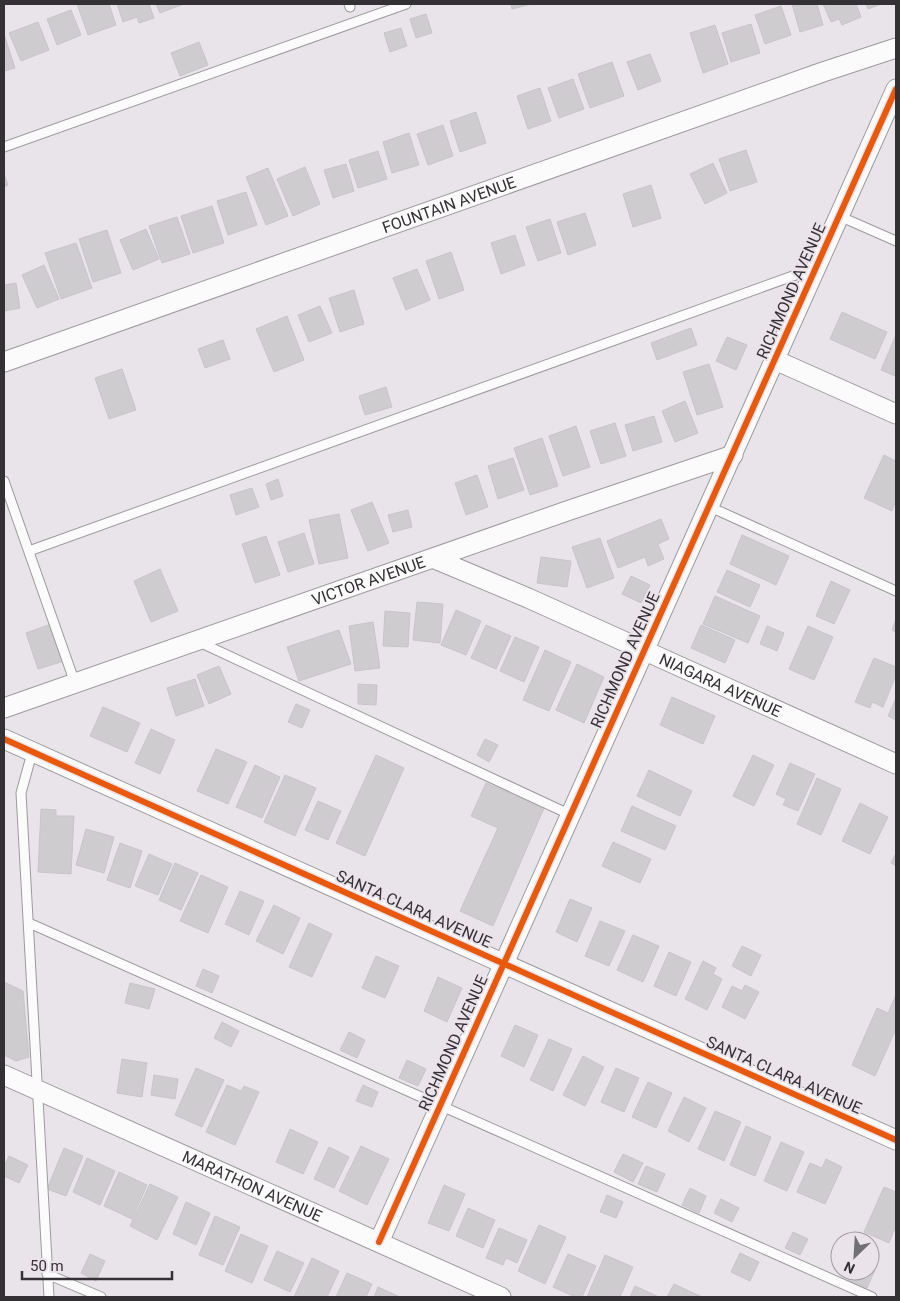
<svg xmlns="http://www.w3.org/2000/svg" width="900" height="1301" font-family="Roboto,sans-serif">
<style>
.building{fill:#cfccd0;stroke:#c7c5c9}
.lines{fill:none;stroke-linecap:round;stroke-linejoin:round}
.service-casing{stroke:#9d9a9d;stroke-width:11}
.minor-casing{stroke:#9d9a9d;stroke-width:21}
.service{stroke:#fcfbfc;stroke-width:9}
.minor{stroke:#fcfbfc;stroke-width:19}
.cycleway-casing{stroke:#eae3ea;stroke-width:9}
.cycleway{stroke:#e8590c;stroke-width:6}
.labels{text-anchor:middle;dominant-baseline:central;stroke-width:4;stroke-linejoin:round;paint-order:stroke}
.street-label{font-size:16px;fill:#343134;stroke:#eae3ea}
</style>
<rect width="100%" height="100%" fill="#e9e4e9"/>
<path class="building" d="M77 4H109L116 25 88 35Z
M117 4H149L154 18 139 23 137 17 123 22Z
M156 4H184L160 13Z
M511 4H531L512 9Z
M792 4H817L823 25 800 32Z
M823 4H856L861 17 842 25 839 19 831 22Z
M866 4H881L868 9Z
M781 6 791 35 765 44 755 15Z
M71 10 81 35 57 45 47 19Z
M426 14 432 33 416 38 410 19Z
M38 22 49 50 21 61 9 33Z
M751 24 760 53 731 62 722 33Z
M715 25 728 64 703 73 690 33Z
M401 28 407 46 390 52 384 33Z
M4 34 15 68 4 71Z
M199 42 208 65 180 76 171 53Z
M650 54 661 81 638 90 627 62Z
M612 62 624 96 590 108 578 74Z
M573 79 584 109 559 118 548 88Z
M540 88 551 121 528 129 517 96Z
M476 112 486 143 460 152 450 121Z
M443 125 453 156 428 165 417 134Z
M409 133 419 165 392 173 383 142Z
M746 150 757 182 730 191 719 159Z
M378 151 387 179 358 188 349 160Z
M713 163 727 193 705 204 690 174Z
M346 164 354 191 333 198 324 170Z
M305 167 320 204 293 216 277 179Z
M268 168 288 216 266 225 246 177Z
M4 174 8 185 4 187Z
M651 185 661 218 633 227 623 194Z
M246 192 257 225 228 235 217 201Z
M212 206 224 243 193 253 181 216Z
M585 213 596 245 568 255 557 222Z
M177 217 190 254 162 263 149 226Z
M550 219 561 253 538 261 526 227Z
M146 229 159 259 133 270 120 240Z
M107 230 121 273 93 282 79 239Z
M515 235 525 265 501 274 491 243Z
M76 243 92 288 61 299 45 253Z
M451 252 464 290 439 299 426 261Z
M44 265 59 299 37 308 22 275Z
M417 269 430 300 406 310 393 278Z
M16 283 20 308 4 311V285Z
M354 290 364 324 340 332 329 298Z
M320 306 332 333 309 342 298 315Z
M842 312 887 332 875 359 830 339Z
M287 316 304 360 274 372 256 329Z
M691 328 697 345 657 360 651 343Z
M896 335V373L895 376 881 370Z
M727 337 747 345 736 370 716 361Z
M223 340 230 359 205 368 198 349Z
M709 364 723 407 697 415 683 372Z
M122 369 136 410 109 419 95 378Z
M386 387 392 407 365 415 359 396Z
M685 401 698 433 675 442 662 411Z
M654 416 662 442 633 451 625 425Z
M615 423 626 456 601 464 590 431Z
M576 426 590 467 563 476 549 436Z
M542 438 558 486 530 495 514 448Z
M884 455 896 461V500L892 511 864 498Z
M513 458 524 490 498 499 488 466Z
M477 475 488 507 466 515 455 483Z
M278 479 283 496 271 500 266 484Z
M252 488 259 507 236 515 230 495Z
M372 502 389 543 368 551 351 510Z
M408 510 412 527 393 532 388 515Z
M339 514 348 558 319 564 309 520Z
M661 519 669 539 658 544 664 559 648 566 645 557 618 568 607 541Z
M304 533 314 564 288 572 278 542Z
M742 535 789 556 776 585 730 564Z
M266 536 280 575 255 583 242 544Z
M600 538 614 578 587 588 572 547Z
M541 557 571 561 567 587 537 583Z
M160 569 178 611 151 622 134 581Z
M727 570 760 585 750 607 717 592Z
M631 576 650 585 641 603 622 594Z
M831 581 850 590 834 624 816 616Z
M715 596 760 616 748 643 703 624Z
M417 602 443 604 440 643 413 640Z
M456 610 481 621 466 655 441 645Z
M385 611 410 613 408 647 383 646Z
M896 619V632L892 630Z
M373 622 380 668 355 671 349 626Z
M51 624 64 661 38 669 26 633Z
M486 625 511 636 496 669 471 658Z
M701 625 735 640 725 663 691 648Z
M767 626 784 633 777 651 760 644Z
M808 626 833 637 814 680 789 669Z
M339 630 351 664 299 681 287 647Z
M515 637 539 647 524 682 500 671Z
M545 650 571 662 549 711 523 700Z
M874 658 896 667V675L883 707 872 702 870 708 855 702Z
M577 664 604 677 584 723 556 710Z
M219 666 231 694 209 704 197 675Z
M195 679 204 706 176 716 167 688Z
M358 684 377 685 376 705 358 704Z
M672 697 715 716 703 744 660 725Z
M896 698V720L888 716Z
M296 704 310 710 302 728 288 722Z
M103 707 140 723 127 752 90 736Z
M151 729 175 740 160 774 135 763Z
M485 739 498 745 489 762 477 755Z
M216 749 247 762 228 804 197 791Z
M376 755 404 768 365 856 336 843Z
M753 755 774 765 754 806 733 796Z
M790 763 815 774 798 811 783 805 786 799 776 794Z
M255 765 280 777 262 818 236 807Z
M649 770 692 791 680 816 637 796Z
M285 775 316 788 295 836 264 822Z
M817 778 841 789 821 835 797 824Z
M486 783 544 808 493 926 460 911 498 828 471 816Z
M318 801 341 811 328 840 305 830Z
M860 803 888 817 870 854 842 841Z
M632 806 676 826 665 850 621 831Z
M41 809 56 810V816H74L71 874 38 872Z
M86 829 114 837 104 873 76 865Z
M613 842 651 859 640 883 602 866Z
M120 843 142 851 130 888 107 880Z
M896 853V866L891 863Z
M149 854 172 864 158 895 135 886Z
M175 863 198 873 181 910 159 900Z
M201 875 228 887 208 933 180 921Z
M240 891 264 901 249 935 225 924Z
M570 899 592 908 577 942 556 932Z
M274 905 300 918 283 954 256 941Z
M600 921 625 931 609 966 585 956Z
M309 923 332 934 312 977 289 967Z
M633 935 659 946 643 982 617 970Z
M742 946 761 955 751 976 732 966Z
M669 952 691 962 676 996 654 986Z
M376 956 399 966 385 998 362 988Z
M703 961 716 968 713 974 722 979 707 1010 685 999Z
M203 969 219 976 212 993 196 986Z
M438 977 462 988 447 1022 424 1011Z
M4 982 23 991 29 1057 16 1061 4 1055Z
M130 983 155 989 149 1009 125 1003Z
M745 985 759 992 745 1019 722 1007 732 986 742 991Z
M896 995V1029L875 1076 852 1065 877 1008 888 1013Z
M222 1022 239 1031 231 1047 214 1038Z
M515 1025 538 1035 524 1067 501 1056Z
M349 1032 365 1040 357 1058 340 1050Z
M549 1039 572 1049 553 1091 530 1080Z
M583 1056 604 1067 585 1106 563 1095Z
M122 1059 147 1063 142 1097 117 1093Z
M407 1060 426 1069 418 1086 399 1078Z
M196 1068 224 1080 202 1127 175 1115Z
M616 1068 639 1078 624 1112 601 1102Z
M154 1075 178 1079 175 1099 151 1095Z
M648 1082 672 1093 656 1128 632 1117Z
M227 1085 241 1091 244 1086 259 1092 235 1145 206 1132Z
M363 1085 378 1092 372 1107 356 1101Z
M684 1097 706 1108 689 1142 668 1131Z
M715 1111 741 1122 724 1161 698 1149Z
M746 1126 771 1137 755 1176 730 1165Z
M290 1129 318 1142 303 1174 276 1162Z
M781 1142 804 1152 787 1191 764 1181Z
M361 1146 389 1159 367 1205 339 1191Z
M329 1147 349 1157 334 1188 314 1179Z
M64 1148 83 1156 66 1196 47 1189Z
M623 1154 643 1163 633 1182 614 1172Z
M9 1156 28 1165 19 1183 4 1176V1166Z
M87 1158 115 1171 100 1205 73 1192Z
M826 1159 842 1167 825 1204 797 1192 810 1163 822 1168Z
M646 1166 665 1174 657 1192 638 1184Z
M119 1172 147 1185 132 1219 104 1206Z
M150 1184 178 1197 157 1240 130 1226Z
M444 1185 465 1194 449 1231 428 1223Z
M884 1187 896 1192V1225L889 1243 864 1232Z
M690 1188 706 1196 699 1213 682 1205Z
M607 1195 623 1202 616 1218 600 1212Z
M721 1199 739 1208 732 1222 714 1213Z
M186 1202 210 1213 196 1245 173 1234Z
M468 1208 495 1220 483 1248 456 1236Z
M215 1216 240 1227 223 1265 199 1255Z
M539 1225 566 1237 545 1284 518 1271Z
M499 1228 527 1240 517 1263 506 1258 503 1265 486 1258Z
M793 1232 808 1239 800 1255 785 1248Z
M241 1234 268 1246 252 1283 225 1271Z
M277 1251 304 1263 290 1292 264 1280Z
M740 1253 759 1262 750 1281 731 1272Z
M90 1254 105 1261 96 1281 81 1273Z
M568 1254 596 1266 582 1297H575L553 1287Z
M605 1255 633 1267 620 1297H587Z
M312 1258 339 1271 327 1297H294Z
M870 1268 875 1270 867 1288 848 1280 852 1271H870Z
M347 1273 372 1284 366 1297H336Z
M674 1284 702 1297H667Z
M635 1286 659 1297H630Z
M378 1287 400 1297H374Z"/>
<g class="lines">
<g class="service-casing">
<path id="service" d="M349 4 350 7
M4 147 406 4
M839 216 896 241
M4 481 75 683
M710 507 896 591
M29 551 815 268
M197 641 571 815
M32 753 21 793 49 1297
M29 923 872 1297
M47 1274 101 1297"/>
</g>
<g class="minor-casing">
<g id="minor">
<path d="M775 360 896 414"/>
<path id="s1" d="M4 362 823 72 896 48"/>
<path id="s2" d="M435 559 528 598 896 764"/>
<path id="s3" d="M4 708 567 511 733 455"/>
<path d="M4 739 896 1140"/>
<path id="s4" d="M4 1075 501 1297"/>
<path d="M379 1242 896 89"/>
</g>
</g>
<use href="#service" class="service"/>
<use href="#minor" class="minor"/>
<g class="cycleway-casing">
<path id="cycleway" d="M4 739 896 1140
M379 1242 896 89"/>
</g>
<use href="#cycleway" class="cycleway"/>
</g>
<g class="labels">
<g class="street-label">
<text stroke="none"><textPath href="#s1" startOffset="472">FOUNTAIN AVENUE</textPath></text>
<text transform="translate(791 291) rotate(-66)">RICHMOND AVENUE</text>
<text stroke="none"><textPath href="#s3" startOffset="386">VICTOR AVENUE</textPath></text>
<text transform="translate(625 660) rotate(-66)">RICHMOND AVENUE</text>
<text stroke="none"><textPath href="#s2" startOffset="312">NIAGARA AVENUE</textPath></text>
<text transform="translate(414 909) rotate(24)">SANTA CLARA AVENUE</text>
<text transform="translate(453 1043) rotate(-66)">RICHMOND AVENUE</text>
<text transform="translate(784 1075) rotate(24)">SANTA CLARA AVENUE</text>
<text stroke="none"><textPath href="#s4" startOffset="272">MARATHON AVENUE</textPath></text>
</g>
</g>
<rect width="900" height="1301" fill="none" stroke="#343134" stroke-width="10"/>
<g transform="translate(855 1256) rotate(205)"><circle r="24" fill="#eae3ea" stroke="#a19ca1"/>
<path d="M0-4L9 19L0 12L-9 19Z" fill="#737073"/>
<text y="-8" font-size="14" font-weight="bold" text-anchor="middle" fill="#343134">N</text>
</g>
<path d="M22 1271v8h150v-8" fill="none" stroke="#343134" stroke-width="2.5"/>
<text x="30" y="1271" font-size="15" fill="#343134" stroke="#eae3ea" stroke-width="4" paint-order="stroke">50 m</text>
</svg>
